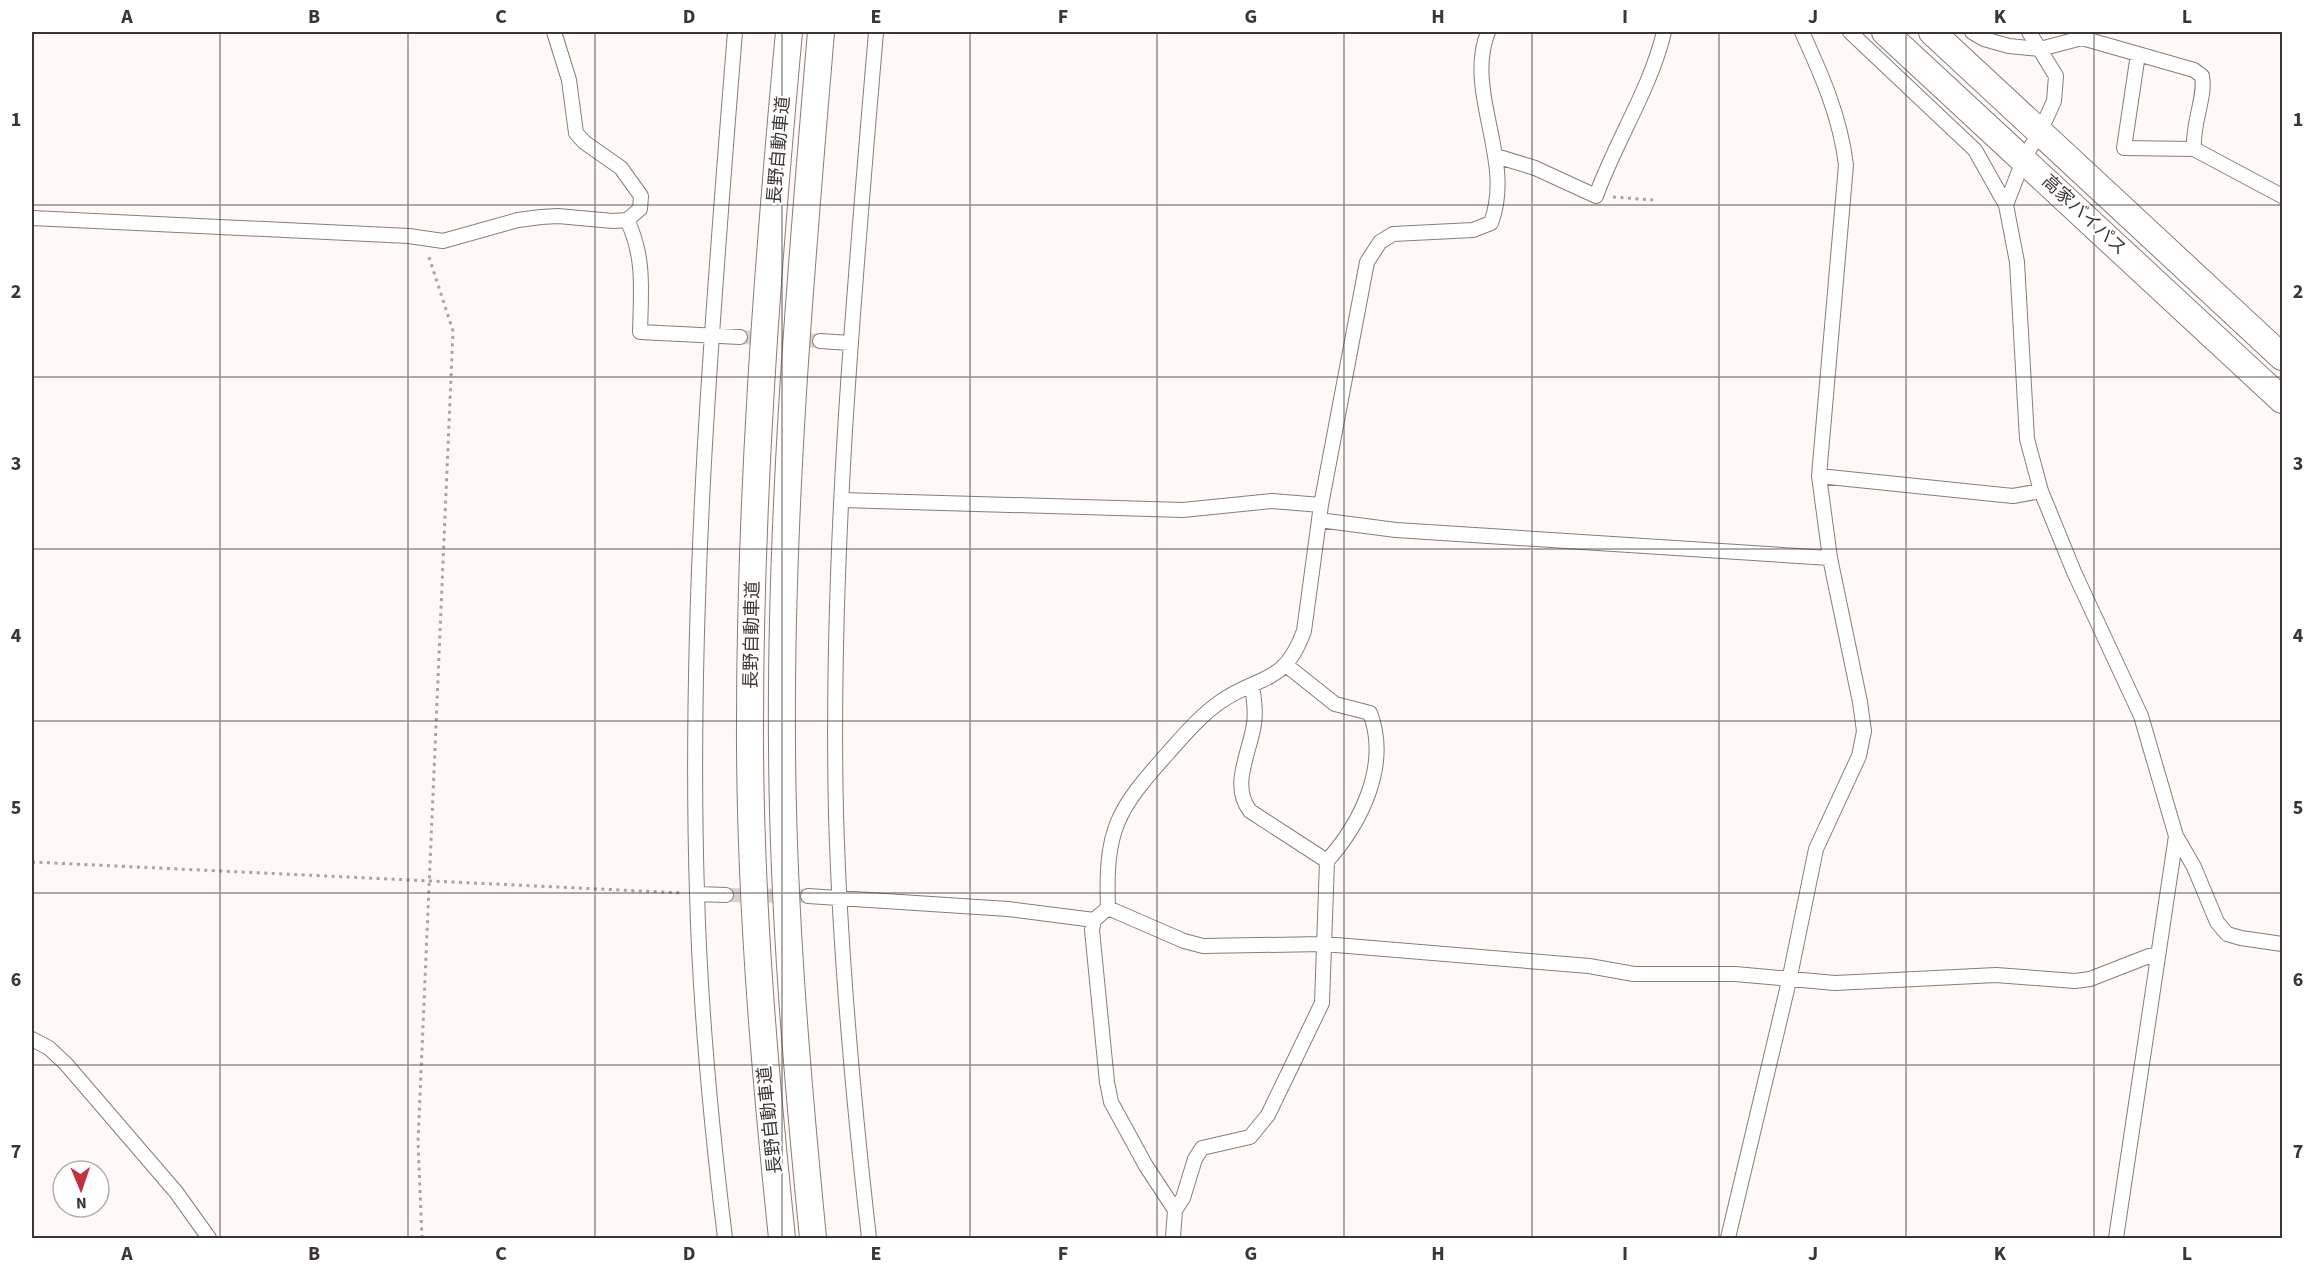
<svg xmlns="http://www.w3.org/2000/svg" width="2314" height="1270" font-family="'Source Sans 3','Noto Sans JP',sans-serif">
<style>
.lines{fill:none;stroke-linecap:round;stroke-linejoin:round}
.street-tunnel{stroke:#d7d2cf;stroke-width:14;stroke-dasharray:14 7;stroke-linecap:butt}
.street-casing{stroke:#887d76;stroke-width:16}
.highway-casing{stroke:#887d76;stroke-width:28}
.path{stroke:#a8a3a0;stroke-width:3;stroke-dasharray:3 4.5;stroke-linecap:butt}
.street{stroke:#fff;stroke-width:14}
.highway{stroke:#fff;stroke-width:26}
.grid{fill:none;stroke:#3b3633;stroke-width:1.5;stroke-opacity:0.55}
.labels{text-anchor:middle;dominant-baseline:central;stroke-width:4.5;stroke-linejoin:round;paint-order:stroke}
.street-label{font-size:18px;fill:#3b3633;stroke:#fff}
.neatline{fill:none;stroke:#3b3633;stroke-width:2}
.grid-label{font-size:20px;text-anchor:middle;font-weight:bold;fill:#3b3633}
</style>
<rect width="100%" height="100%" fill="#fef9f6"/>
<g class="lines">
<path class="street-tunnel" d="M740 337 820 341
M726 895 808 896"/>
<g class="street-casing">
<path id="street" d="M1850 32 1975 150 2006 205 2017 262 2027 439 2041 491 2074 572 2141 716 2176 836 2194 867 2217 922 2227 934 2241 938 2282 944
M1972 32 1984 39 2009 46 2040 49 2082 38 2194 70 2202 76C2206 97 2192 123 2194 149L2282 196
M2138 54 2124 148 2194 149
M1496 156 1535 168 1596 196C1616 140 1650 90 1664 32
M2006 205 2024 158 2040 132 2054 101 2056 76 2029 32
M32 218 409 236 443 241 518 220 541 217 558 216 613 221 627 220 640 209 641 196 621 168 584 142 576 133 569 80 554 32
M627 220C645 256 641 292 640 332L740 337
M820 341 850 343
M1819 476 2013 496 2041 491
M841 500 1183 510 1272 501 1321 505
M1319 520 1396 530 1830 558
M1252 686C1254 699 1256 711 1254 724 1250 753 1230 785 1250 811L1327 861C1361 823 1390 765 1370 713L1335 704 1286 665
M697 894 726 895
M808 896 1008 909 1094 920
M1108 908 1184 941 1203 946 1324 944 1589 966 1634 974H1735L1835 983 1996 975 2075 981 2090 979 2149 956 2158 955
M32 1039 49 1048 66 1064 176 1192 209 1238
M1175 1210 1183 1198 1195 1159 1202 1148 1250 1137 1268 1115 1322 1003 1327 861
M725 1238C711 1124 700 1009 697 893 688 606 712 318 735 32
M869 1238C853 1098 840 956 836 814 830 553 854 292 876 32
M1173 1238 1175 1210 1146 1166 1111 1102 1107 1082 1092 930 1094 920 1108 908C1105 829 1117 810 1168 753 1184 735 1200 716 1220 702 1260 674 1284 686 1304 631L1321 505 1367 262 1380 242 1393 234 1473 230 1491 223C1515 160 1464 92 1488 32
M1728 1238 1789 981 1816 849 1859 756 1864 731 1860 702 1830 558 1819 476 1846 165C1840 116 1822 76 1802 32
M2116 1238 2176 836"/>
</g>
<g class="highway-casing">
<path id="highway" d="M1885 32 2282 400
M1932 32 2282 357
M782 1238C765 1075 751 912 750 747 749 508 767 269 789 32
M813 1238C797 1075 783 912 782 747 780 508 801 269 821 32"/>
</g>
<path class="path" d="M1613 197 1653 200
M32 862 683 893
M422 1238 418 1142 453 331 428 254"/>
<use href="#street" class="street"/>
<use href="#highway" class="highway"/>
</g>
<path class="grid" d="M220 32V1238M408 32V1238M595 32V1238M782 32V1238M970 32V1238M1157 32V1238M1344 32V1238M1532 32V1238M1719 32V1238M1906 32V1238M2094 32V1238M32 205H2282M32 377H2282M32 549H2282M32 721H2282M32 893H2282M32 1065H2282"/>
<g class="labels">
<g class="street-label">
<text transform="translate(779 150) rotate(-85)">長野自動車道</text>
<text transform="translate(2084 215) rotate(43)">高家バイパス</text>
<text transform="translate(752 635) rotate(-89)">長野自動車道</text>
<text transform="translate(770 1120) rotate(-96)">長野自動車道</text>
</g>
</g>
<rect width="2314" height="1270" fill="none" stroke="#ffffff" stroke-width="66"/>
<g transform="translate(81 1189) rotate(178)"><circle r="28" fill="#ffffff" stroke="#b1afad" stroke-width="1.5"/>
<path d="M0-4.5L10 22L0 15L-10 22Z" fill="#c23140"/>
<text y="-9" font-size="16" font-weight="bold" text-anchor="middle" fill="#3b3633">N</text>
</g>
<rect x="33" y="33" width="2248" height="1204" class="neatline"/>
<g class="grid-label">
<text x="127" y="23">A</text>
<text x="314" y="23">B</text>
<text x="501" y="23">C</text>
<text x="689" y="23">D</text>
<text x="876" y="23">E</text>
<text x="1063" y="23">F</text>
<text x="1251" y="23">G</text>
<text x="1438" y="23">H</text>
<text x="1625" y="23">I</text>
<text x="1813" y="23">J</text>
<text x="2000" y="23">K</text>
<text x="2187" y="23">L</text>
<text x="16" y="126">1</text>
<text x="2298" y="126">1</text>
<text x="16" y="298">2</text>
<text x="2298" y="298">2</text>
<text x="16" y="470">3</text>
<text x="2298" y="470">3</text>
<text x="16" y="642">4</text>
<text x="2298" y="642">4</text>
<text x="16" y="814">5</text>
<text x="2298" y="814">5</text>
<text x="16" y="986">6</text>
<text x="2298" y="986">6</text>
<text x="16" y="1158">7</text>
<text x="2298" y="1158">7</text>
<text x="127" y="1260">A</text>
<text x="314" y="1260">B</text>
<text x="501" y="1260">C</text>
<text x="689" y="1260">D</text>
<text x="876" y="1260">E</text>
<text x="1063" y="1260">F</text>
<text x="1251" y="1260">G</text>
<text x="1438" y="1260">H</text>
<text x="1625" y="1260">I</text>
<text x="1813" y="1260">J</text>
<text x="2000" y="1260">K</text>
<text x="2187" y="1260">L</text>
</g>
</svg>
